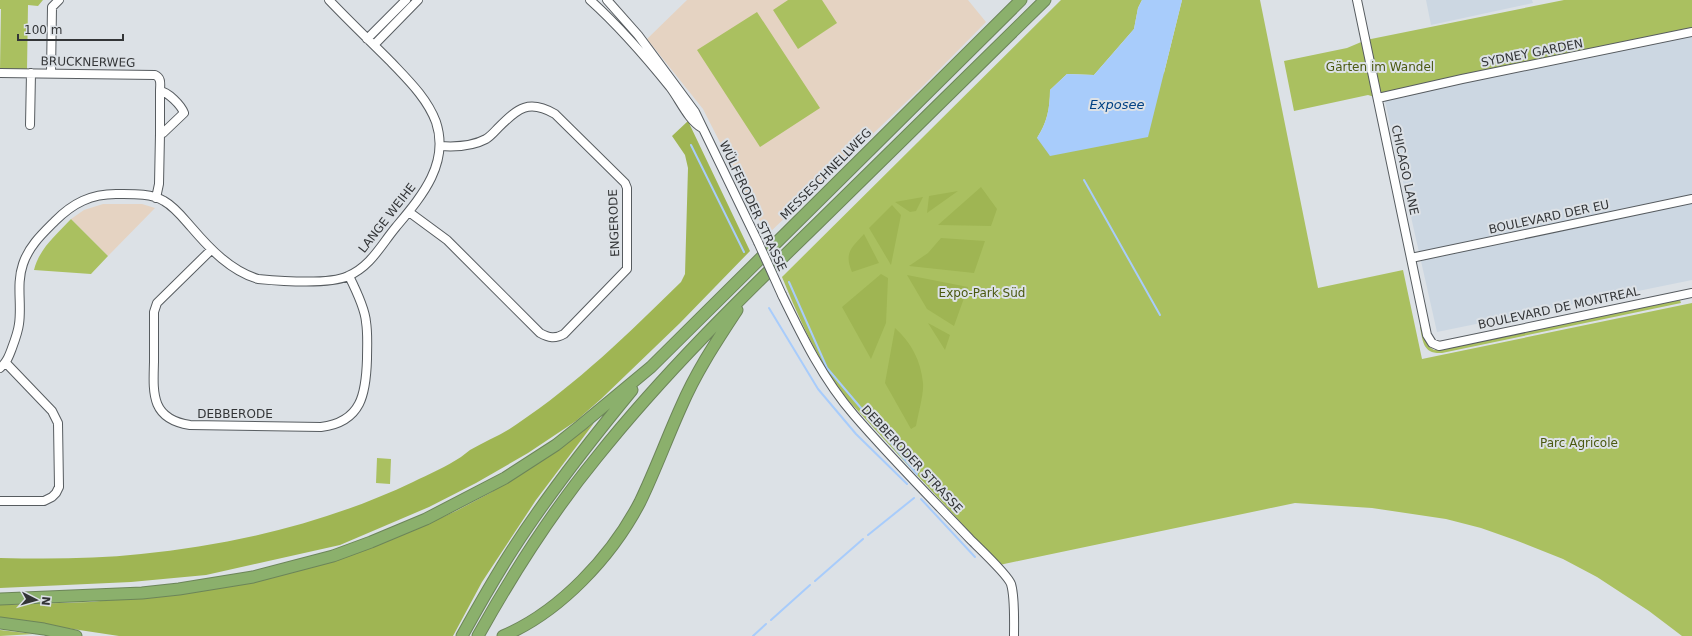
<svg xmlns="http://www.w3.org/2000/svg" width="1692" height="636" font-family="'DejaVu Sans',sans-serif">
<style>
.built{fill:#ccd7e2}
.education{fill:#e5d3c2}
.green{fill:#aac060}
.forest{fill:#9fb553}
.water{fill:#a8ccfb}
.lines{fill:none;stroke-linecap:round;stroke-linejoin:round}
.stream{stroke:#a8ccfb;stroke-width:2}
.minor-casing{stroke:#575c60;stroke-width:10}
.highway-casing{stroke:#6c8559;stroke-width:13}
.minor{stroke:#fff;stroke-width:8}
.highway{stroke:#8bb06c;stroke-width:11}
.minor-bridge-casing{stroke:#575c60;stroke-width:10;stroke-linecap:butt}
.minor-bridge{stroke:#fff;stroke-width:8}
.labels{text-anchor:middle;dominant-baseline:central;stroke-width:4;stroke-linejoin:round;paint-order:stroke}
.street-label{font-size:12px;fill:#333537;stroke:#dce1e6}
.park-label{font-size:12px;fill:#4b5911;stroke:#dce1e6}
.water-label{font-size:13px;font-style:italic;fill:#024284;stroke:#dce1e6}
</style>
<rect width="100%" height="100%" fill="#dce1e6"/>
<path class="built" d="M1426 0H1532L1533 3 1431 25Z
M1692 32V280L1437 332 1384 97Z"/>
<path class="education" d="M687 0H968L986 22 924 85 767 235 703 109 647 39Z
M103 204H142L155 208 108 256 71 219 84 210Z"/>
<path class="green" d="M0 0H43L38 6 28 5 27 70H0L1 9H0Z
M788 0H822L837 23 798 49 773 10Z
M1061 0H1142L1138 8 1134 29 1094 75 1067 74 1050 90C1050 108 1047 123 1037 138L1164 73 1182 0H1260L1318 288 1403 270 1422 359 1692 303V636H1682L1649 611 1597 577 1563 559 1515 540 1481 528 1446 519 1372 508 1295 503 1004 564 1000 565 988 552 847 399C817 359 801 323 782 277Z
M1564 0H1692V32L1378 98 1368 95 1294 111 1284 61 1347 48 1366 40Z
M757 12 820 108 760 147 697 50Z
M71 219 108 256 91 274 34 270C39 249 56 235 71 219Z
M1680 300 1681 303 1442 353C1423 354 1423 342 1420 327H1422L1428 346 1434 350H1439Z
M377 458 391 459 390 484 376 483Z
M0 630 34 634 0 636Z"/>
<path class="forest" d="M688 121 750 251 680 323 601 399 576 421 528 453 476 483 429 507 340 545 206 575 131 582 0 588V558C47 559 95 559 141 554 234 545 329 522 413 482 429 474 446 467 461 457 464 455 467 452 470 450 485 441 502 435 517 424 577 384 629 333 681 282L685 274 688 168 685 155 672 136Z
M981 187 997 209 991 226 938 225Z
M958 191 927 213 929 196Z
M923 197 916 211 910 212 895 202Z
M892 205 901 215 891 265 869 228Z
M864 234 879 263 852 272C844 253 851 248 864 234Z
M941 238 985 241 974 273 909 266 928 253Z
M881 274 888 278 886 323 871 359 842 307Z
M907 275 968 287 954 326 927 309Z
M928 323 950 335 945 350Z
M895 328C911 342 921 361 923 383 924 394 918 414 916 426L911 429 885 383Z
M594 423 536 500 482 582 453 636H119L0 618V605L90 602 173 594 355 553 409 532 456 511 490 493 554 452Z"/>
<path class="water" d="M1142 0H1182L1148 137 1050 156 1037 138C1047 123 1050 108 1050 90L1067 74 1094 75 1134 29 1138 8Z"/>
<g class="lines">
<path class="stream" d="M691 145 744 252
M1084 180 1160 315
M789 282 827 368 917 474
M769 308 818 389 856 434 907 484
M921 499 975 557
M868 535 914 498
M815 581 863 539
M771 620 810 585
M753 636 766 624"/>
<g class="minor-casing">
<path id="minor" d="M590 0C619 26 645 56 670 87 680 100 688 120 702 128
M607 0 638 35 695 112 758 242
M1357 0 1427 335 1432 343 1439 346 1692 293
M367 39 406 0
M374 45 418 0
M0 73 155 75C162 78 160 85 160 91
M51 73 52 7 59 0
M1378 98 1462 79 1692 32
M30 125 31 73
M156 198 159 184 160 134 163 133 184 113C181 105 168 92 160 91V134
M409 212 447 240 540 333C549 338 555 339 564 334L627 269V188L625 183 555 114C529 99 518 108 499 127 495 131 491 136 486 139 473 146 454 147 440 146
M211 250 157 303 154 312C154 329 154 346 154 362 153 394 151 419 190 425L321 427C362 422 366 393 367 359 367 347 368 334 366 322 365 308 355 288 349 276
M1411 258 1692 199
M782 295C803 338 823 379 854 415 891 458 931 498 970 539 979 548 1008 575 1011 584 1015 597 1014 622 1014 636
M0 368C7 362 9 356 12 348 15 340 18 332 19 324 22 304 16 284 23 264 29 246 42 234 55 221 73 203 91 194 116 194 131 194 151 193 164 201 175 207 184 219 192 228 210 249 231 271 258 279 280 281 329 285 348 276 371 266 381 245 396 227 421 197 450 164 436 122 427 98 408 80 391 62 370 41 349 21 329 0
M0 501H44L52 497 56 493 59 487 58 423 52 411 6 363"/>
</g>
<g class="highway-casing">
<path id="highway" d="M0 599 142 593 179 589 253 577 333 556 371 542 426 519 505 478 556 445 580 426 651 367 1021 0
M0 623 44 629 76 636
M462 636C478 607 495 577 513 549 549 493 590 441 632 390
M478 636C513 573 552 512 597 457 664 373 741 298 818 223 894 149 969 74 1045 0
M503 636C560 612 612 556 640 502 655 471 667 438 681 407 696 372 716 342 737 310"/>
</g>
<use href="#minor" class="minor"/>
<use href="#highway" class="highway"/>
<g class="minor-bridge-casing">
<path id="minor-bridge" d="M758 242 782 295"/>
</g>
<use href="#minor-bridge" class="minor-bridge"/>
</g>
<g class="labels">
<g class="street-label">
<text transform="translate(1532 53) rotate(-11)">SYDNEY GARDEN</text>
<text transform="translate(88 62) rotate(1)">BRUCKNERWEG</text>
<text transform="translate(1405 170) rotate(78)">CHICAGO LANE</text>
<text transform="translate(826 174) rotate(-45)">MESSESCHNELLWEG</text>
<text transform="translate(753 206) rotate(65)">WÜLFERODER STRASSE</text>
<text transform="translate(1549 217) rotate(-12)">BOULEVARD DER EU</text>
<text transform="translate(387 218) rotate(-52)">LANGE WEIHE</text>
<text transform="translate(614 223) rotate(-92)">ENGERODE</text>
<text transform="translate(1559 308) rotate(-12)">BOULEVARD DE MONTREAL</text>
<text x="235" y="414">DEBBERODE</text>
<text transform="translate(912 459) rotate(47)">DEBBERODER STRASSE</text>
</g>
<g class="park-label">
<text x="1380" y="67">Gärten im Wandel</text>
<text x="982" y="293">Expo-Park Süd</text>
<text x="1579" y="443">Parc Agricole</text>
</g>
<g class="water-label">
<text x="1117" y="104">Exposee</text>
</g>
</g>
<g transform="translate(36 600) rotate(96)" stroke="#dce1e6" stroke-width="3" paint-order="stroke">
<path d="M0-3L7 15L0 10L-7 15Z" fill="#333537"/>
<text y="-6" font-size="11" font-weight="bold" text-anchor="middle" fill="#333537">N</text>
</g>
<path d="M18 34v6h105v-6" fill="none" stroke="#333537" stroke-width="2"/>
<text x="24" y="34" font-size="12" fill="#333537" stroke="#dce1e6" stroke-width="3" paint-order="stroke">100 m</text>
</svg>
